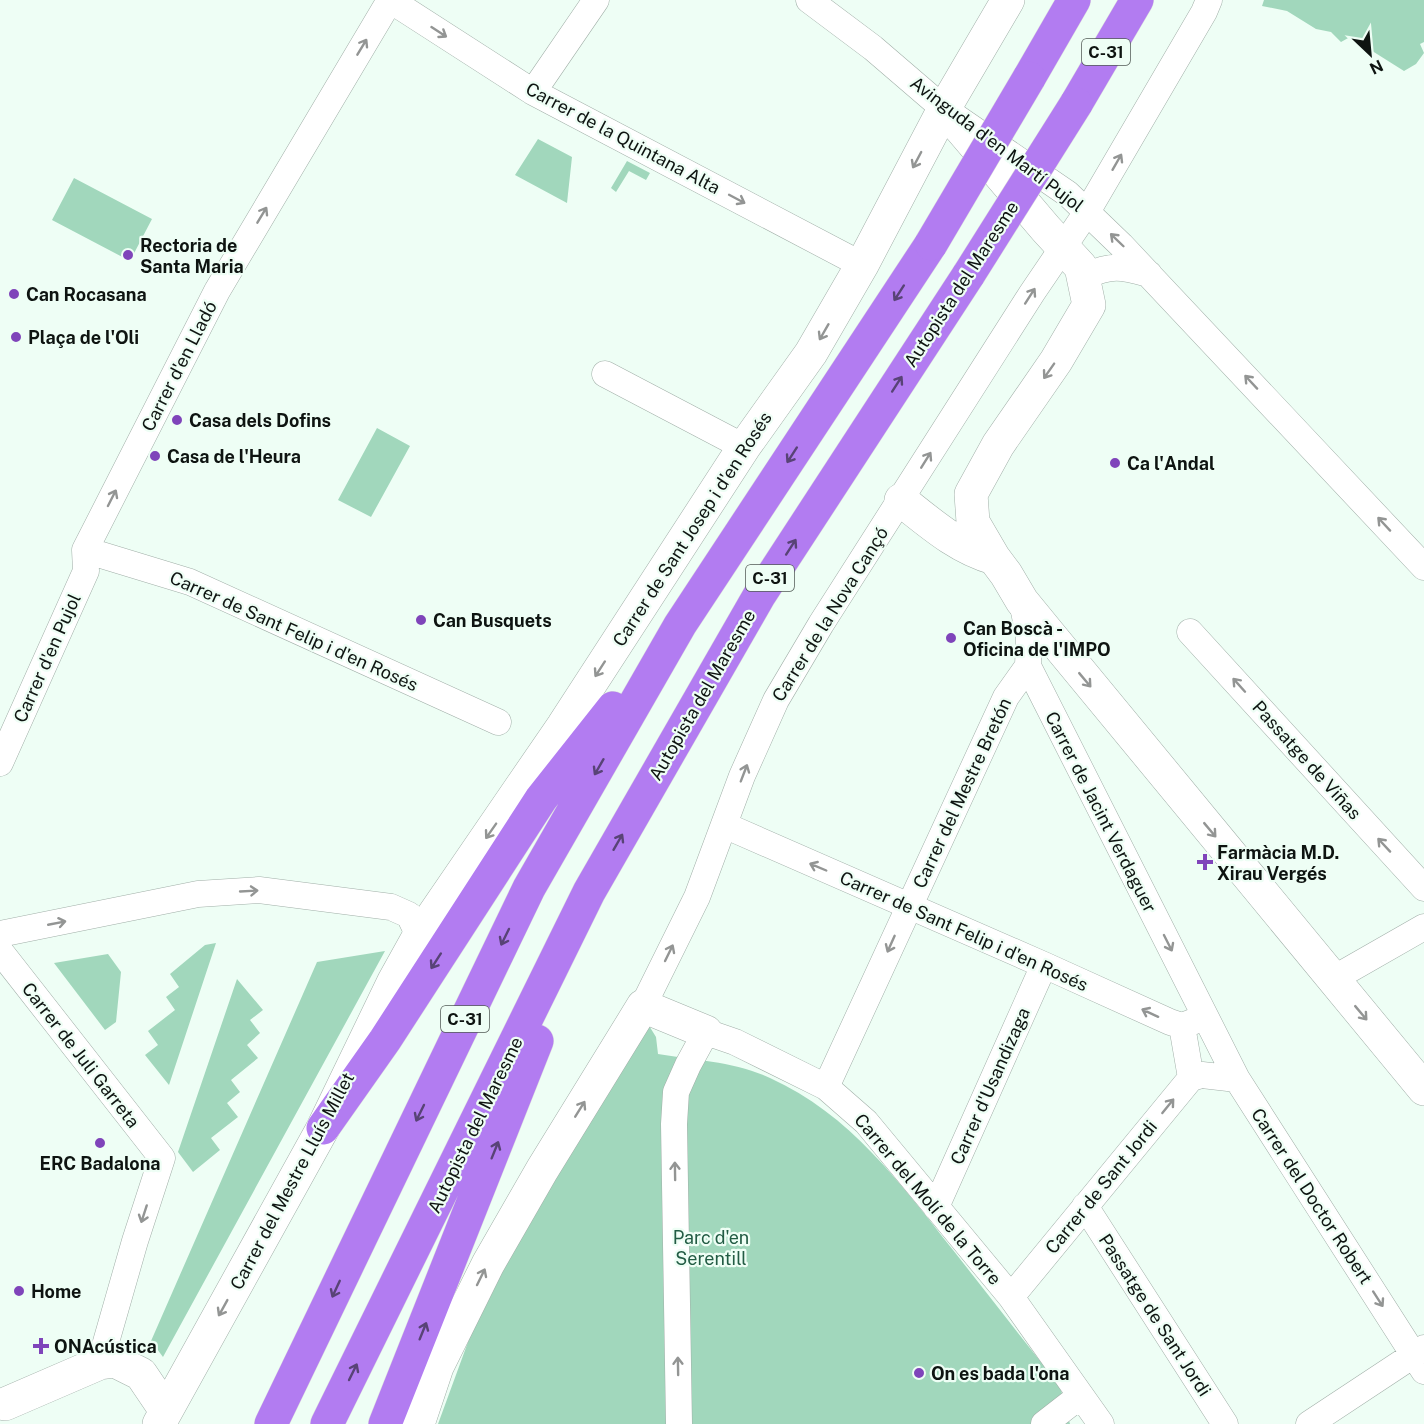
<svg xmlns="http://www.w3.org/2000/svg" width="1424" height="1424" font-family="'Public Sans',sans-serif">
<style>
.green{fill:#a1d7bc}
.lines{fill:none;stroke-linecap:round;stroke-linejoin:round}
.street-casing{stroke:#a1afa8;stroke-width:27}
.secondary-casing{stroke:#a1afa8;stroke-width:34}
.highway-casing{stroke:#dddede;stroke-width:34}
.street{stroke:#fff;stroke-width:26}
.secondary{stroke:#fff;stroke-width:33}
.highway{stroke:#b27cf1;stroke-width:33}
.highway-bridge-casing{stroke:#dddede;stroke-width:34;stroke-linecap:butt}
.highway-bridge{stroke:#b27cf1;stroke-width:33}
.oneway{stroke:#939594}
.oneway2{stroke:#584376}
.poi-dot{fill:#7f44ba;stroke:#eefef5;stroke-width:2}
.labels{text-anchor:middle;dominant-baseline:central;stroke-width:4.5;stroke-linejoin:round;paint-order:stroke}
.shield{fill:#eefef5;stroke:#515a55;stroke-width:1.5}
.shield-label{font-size:16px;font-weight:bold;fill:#0e1411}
.street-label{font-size:18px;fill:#0e1411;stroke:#eefef5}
.poi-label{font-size:18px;font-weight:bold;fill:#0e1411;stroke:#eefef5;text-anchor:start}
.park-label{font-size:18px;fill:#225c44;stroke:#eefef5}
</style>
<rect width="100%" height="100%" fill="#eefef5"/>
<path class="green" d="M1264 0H1424V42L1420 44 1424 53 1416 64 1404 71 1350 37 1341 42 1331 32 1316 29 1287 11 1262 6Z
M538 139 572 157 567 203 515 175Z
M627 161 650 173 646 180 629 171 616 192 611 188Z
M74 178 152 219 130 261 52 220Z
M377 428 410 446 371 517 338 500Z
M216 943 169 1085 145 1055 158 1045 148 1031 175 1010 166 997 179 987 170 974 205 945Z
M385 951 163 1357 151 1341 317 962Z
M108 954 121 972 116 1022 105 1030 54 963Z
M237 979 263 1010 250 1020 260 1033 247 1045 258 1058 231 1080 240 1092 227 1103 238 1117 211 1138 220 1150 193 1172 178 1152Z
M648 1024 656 1037 658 1054C695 1060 736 1062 770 1078 850 1114 900 1183 953 1250 989 1296 1024 1341 1060 1386L1070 1424H438L479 1312 550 1172Z"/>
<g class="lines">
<g class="street-casing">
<path id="street" d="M390 0 533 92 862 265
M809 0 873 48 944 109 1068 194 1121 245 1424 567
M533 92 596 0
M1085 279 1086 276C1112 264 1122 267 1149 274
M605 374 744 447
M85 550 190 582 498 722
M1022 601 1029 637 1028 666 1237 1079 1424 1371
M1190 632 1424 888
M0 763 86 571 85 550 217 291 390 0
M724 825 1044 965 1170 1022 1182 1026 1205 1017
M0 934 198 894 259 890 391 907 409 915 419 936
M0 951 162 1158 135 1241 100 1363
M1333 979 1424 927
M643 1006 697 897 742 776 776 700 821 624 1032 293 1087 212 1204 12 1209 0
M1182 1026 1191 1078
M826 1087 1006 697 1028 666
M1085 1206 1225 1424
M936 1207 1044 965
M1011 1297 1191 1078 1202 1075 1237 1079
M679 1424 674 1124 676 1092 688 1065 706 1032 735 1042 826 1087 866 1122 1011 1297 1101 1424
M1044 1424 1080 1396
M1309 1424 1424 1348"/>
</g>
<g class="secondary-casing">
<path id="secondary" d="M944 109 1046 229 1081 267 1089 305 1056 361 998 445 971 494 973 522 994 558 1006 574 1022 601 1049 634 1424 1089
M901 500C930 523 958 548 994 558
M5 1404 100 1363 115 1361 141 1374 166 1411
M159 1424 323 1128 394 981 419 936 563 726 744 447 811 353 862 265 944 109 1008 0
M418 1424 437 1367 488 1264 542 1170 643 1006 706 1032"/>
</g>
<g class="highway-casing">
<path id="highway" d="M1029 78 1074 0
M1076 104 1137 0
M323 1128 385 1040 541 799 613 708
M271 1424 529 888 680 625 931 244
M327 1424 589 892 759 596 969 274
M385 1424 537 1041"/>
</g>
<use href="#street" class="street"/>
<use href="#secondary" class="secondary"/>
<use href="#highway" class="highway"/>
<g class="highway-bridge-casing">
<path id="highway-bridge" d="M931 244 1029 78
M969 274 1076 104"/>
</g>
<use href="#highway-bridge" class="highway-bridge"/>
</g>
<defs><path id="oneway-shaft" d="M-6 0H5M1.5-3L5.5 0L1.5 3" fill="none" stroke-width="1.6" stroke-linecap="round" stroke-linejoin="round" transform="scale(1.5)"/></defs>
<g class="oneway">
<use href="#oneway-shaft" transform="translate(439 32) rotate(33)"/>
<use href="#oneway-shaft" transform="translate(362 47) rotate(-59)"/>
<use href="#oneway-shaft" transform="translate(917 160) rotate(118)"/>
<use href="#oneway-shaft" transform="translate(1117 162) rotate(-60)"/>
<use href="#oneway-shaft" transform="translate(737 199) rotate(28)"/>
<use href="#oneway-shaft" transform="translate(262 215) rotate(-59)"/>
<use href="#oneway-shaft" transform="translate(1117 240) rotate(-136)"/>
<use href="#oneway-shaft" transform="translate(1030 296) rotate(-57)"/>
<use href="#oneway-shaft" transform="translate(824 332) rotate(120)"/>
<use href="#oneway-shaft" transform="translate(1049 371) rotate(125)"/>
<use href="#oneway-shaft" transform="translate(1251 382) rotate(-133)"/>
<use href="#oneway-shaft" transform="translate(926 460) rotate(-58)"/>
<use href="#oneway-shaft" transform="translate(112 498) rotate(-63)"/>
<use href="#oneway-shaft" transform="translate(1384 524) rotate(-133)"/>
<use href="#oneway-shaft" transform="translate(600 669) rotate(123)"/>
<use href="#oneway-shaft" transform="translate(1085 680) rotate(50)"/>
<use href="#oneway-shaft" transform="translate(1239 685) rotate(-132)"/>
<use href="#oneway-shaft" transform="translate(744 773) rotate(-69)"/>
<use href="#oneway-shaft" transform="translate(1210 830) rotate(50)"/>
<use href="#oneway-shaft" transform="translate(491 831) rotate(125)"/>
<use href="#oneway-shaft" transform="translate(1384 845) rotate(-133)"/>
<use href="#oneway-shaft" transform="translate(818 867) rotate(-157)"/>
<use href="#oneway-shaft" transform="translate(249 891) rotate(-3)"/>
<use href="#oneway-shaft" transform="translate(57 923) rotate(-11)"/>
<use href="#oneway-shaft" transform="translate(1168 943) rotate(63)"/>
<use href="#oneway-shaft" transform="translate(891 944) rotate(114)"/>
<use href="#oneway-shaft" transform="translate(669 953) rotate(-64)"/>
<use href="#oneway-shaft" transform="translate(1150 1013) rotate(-155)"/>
<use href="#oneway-shaft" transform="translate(1361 1013) rotate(50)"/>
<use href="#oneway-shaft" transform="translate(1168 1106) rotate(-51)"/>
<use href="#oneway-shaft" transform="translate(580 1109) rotate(-58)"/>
<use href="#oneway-shaft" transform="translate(675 1171) rotate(-91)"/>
<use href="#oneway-shaft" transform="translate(144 1214) rotate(108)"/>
<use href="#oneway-shaft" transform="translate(481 1277) rotate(-64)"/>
<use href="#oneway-shaft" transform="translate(1378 1299) rotate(57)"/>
<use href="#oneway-shaft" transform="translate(223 1308) rotate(119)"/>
<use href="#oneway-shaft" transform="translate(678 1366) rotate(-91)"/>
</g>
<g class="oneway2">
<use href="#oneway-shaft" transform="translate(899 293) rotate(123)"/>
<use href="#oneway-shaft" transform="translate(897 384) rotate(-57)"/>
<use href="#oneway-shaft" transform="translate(792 455) rotate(123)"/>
<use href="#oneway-shaft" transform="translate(791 547) rotate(-57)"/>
<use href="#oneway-shaft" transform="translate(599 767) rotate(120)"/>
<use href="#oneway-shaft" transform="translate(618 842) rotate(-60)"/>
<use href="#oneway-shaft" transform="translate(505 937) rotate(116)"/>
<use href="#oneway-shaft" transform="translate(436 961) rotate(123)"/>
<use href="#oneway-shaft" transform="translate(420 1113) rotate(116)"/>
<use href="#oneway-shaft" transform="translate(495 1150) rotate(-68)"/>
<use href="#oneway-shaft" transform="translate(336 1289) rotate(115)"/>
<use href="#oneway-shaft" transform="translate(423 1331) rotate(-68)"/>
<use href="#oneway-shaft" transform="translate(353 1372) rotate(-64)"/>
</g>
<g class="poi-dot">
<circle cx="128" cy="255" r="6"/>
<circle cx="14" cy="294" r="6"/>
<circle cx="16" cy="337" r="6"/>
<circle cx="177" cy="420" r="6"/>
<circle cx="155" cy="456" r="6"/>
<circle cx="1115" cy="463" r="6"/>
<circle cx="421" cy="620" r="6"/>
<circle cx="951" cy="638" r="6"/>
<path d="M1202 853h6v6h6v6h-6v6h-6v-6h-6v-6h6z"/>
<circle cx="100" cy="1143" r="6"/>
<circle cx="19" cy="1291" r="6"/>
<path d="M38 1337h6v6h6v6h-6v6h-6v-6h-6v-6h6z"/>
<circle cx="919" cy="1373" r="6"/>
</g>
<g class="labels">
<g class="shield">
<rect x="1082" y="39" width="48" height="26" rx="4.5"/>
<rect x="746" y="565" width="48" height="26" rx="4.5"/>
<rect x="441" y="1006" width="48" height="26" rx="4.5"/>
</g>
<g class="shield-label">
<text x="1106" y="52">C-31</text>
<text x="770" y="578">C-31</text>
<text x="465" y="1019">C-31</text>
</g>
<g class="street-label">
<text transform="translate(623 138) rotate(28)">Carrer de la Quintana Alta</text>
<text transform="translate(997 144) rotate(37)">Avinguda d'en Martí Pujol</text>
<text transform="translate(961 284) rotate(-57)">Autopista del Maresme</text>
<text transform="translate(179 366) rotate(-63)">Carrer d'en Lladó</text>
<text transform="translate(692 529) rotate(-57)">Carrer de Sant Josep i d'en Rosés</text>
<text transform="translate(830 614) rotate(-58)">Carrer de la Nova Cançó</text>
<text transform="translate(294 631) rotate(24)">Carrer de Sant Felip i d'en Rosés</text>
<text transform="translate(47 658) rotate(-66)">Carrer d'en Pujol</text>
<text transform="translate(702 695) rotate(-60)">Autopista del Maresme</text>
<text transform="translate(1307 760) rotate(48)">Passatge de Viñas</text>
<text transform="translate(962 793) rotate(-65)">Carrer del Mestre Bretón</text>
<text transform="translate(1101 812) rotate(63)">Carrer de Jacint Verdaguer</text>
<text transform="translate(964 931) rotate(24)">Carrer de Sant Felip i d'en Rosés</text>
<text transform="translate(81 1055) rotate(52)">Carrer de Juli Garreta</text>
<text transform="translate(990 1086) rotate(-66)">Carrer d'Usandizaga</text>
<text transform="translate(475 1125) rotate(-64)">Autopista del Maresme</text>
<text transform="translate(292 1181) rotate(-62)">Carrer del Mestre Lluís Millet</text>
<text transform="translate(1101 1187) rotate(-51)">Carrer de Sant Jordi</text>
<text transform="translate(1312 1196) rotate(57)">Carrer del Doctor Robert</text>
<text transform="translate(928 1199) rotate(50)">Carrer del Molí de la Torre</text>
<text transform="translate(1155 1315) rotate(57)">Passatge de Sant Jordi</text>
</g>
<g class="poi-label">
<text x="140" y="245">Rectoria de<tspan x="140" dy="21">Santa Maria</tspan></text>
<text x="26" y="294">Can Rocasana</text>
<text x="28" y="337">Plaça de l'Oli</text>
<text x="189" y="420">Casa dels Dofins</text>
<text x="167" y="456">Casa de l'Heura</text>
<text x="1127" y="463">Ca l'Andal</text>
<text x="433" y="620">Can Busquets</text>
<text x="963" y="628">Can Boscà -<tspan x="963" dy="21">Oficina de l'IMPO</tspan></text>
<text x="1217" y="852">Farmàcia M.D.<tspan x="1217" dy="21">Xirau Vergés</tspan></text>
<text x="100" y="1163" text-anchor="middle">ERC Badalona</text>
<text x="31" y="1291">Home</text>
<text x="54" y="1346">ONAcústica</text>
<text x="931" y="1373">On es bada l'ona</text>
</g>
<g class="park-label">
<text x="711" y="1237">Parc d'en<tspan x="711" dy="21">Serentill</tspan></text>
</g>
</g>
<g transform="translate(1370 54) rotate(154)" stroke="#eefef5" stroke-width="4.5" paint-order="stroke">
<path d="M0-4.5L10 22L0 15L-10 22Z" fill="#0e1411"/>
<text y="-9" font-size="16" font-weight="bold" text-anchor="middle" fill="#0e1411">N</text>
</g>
</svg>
